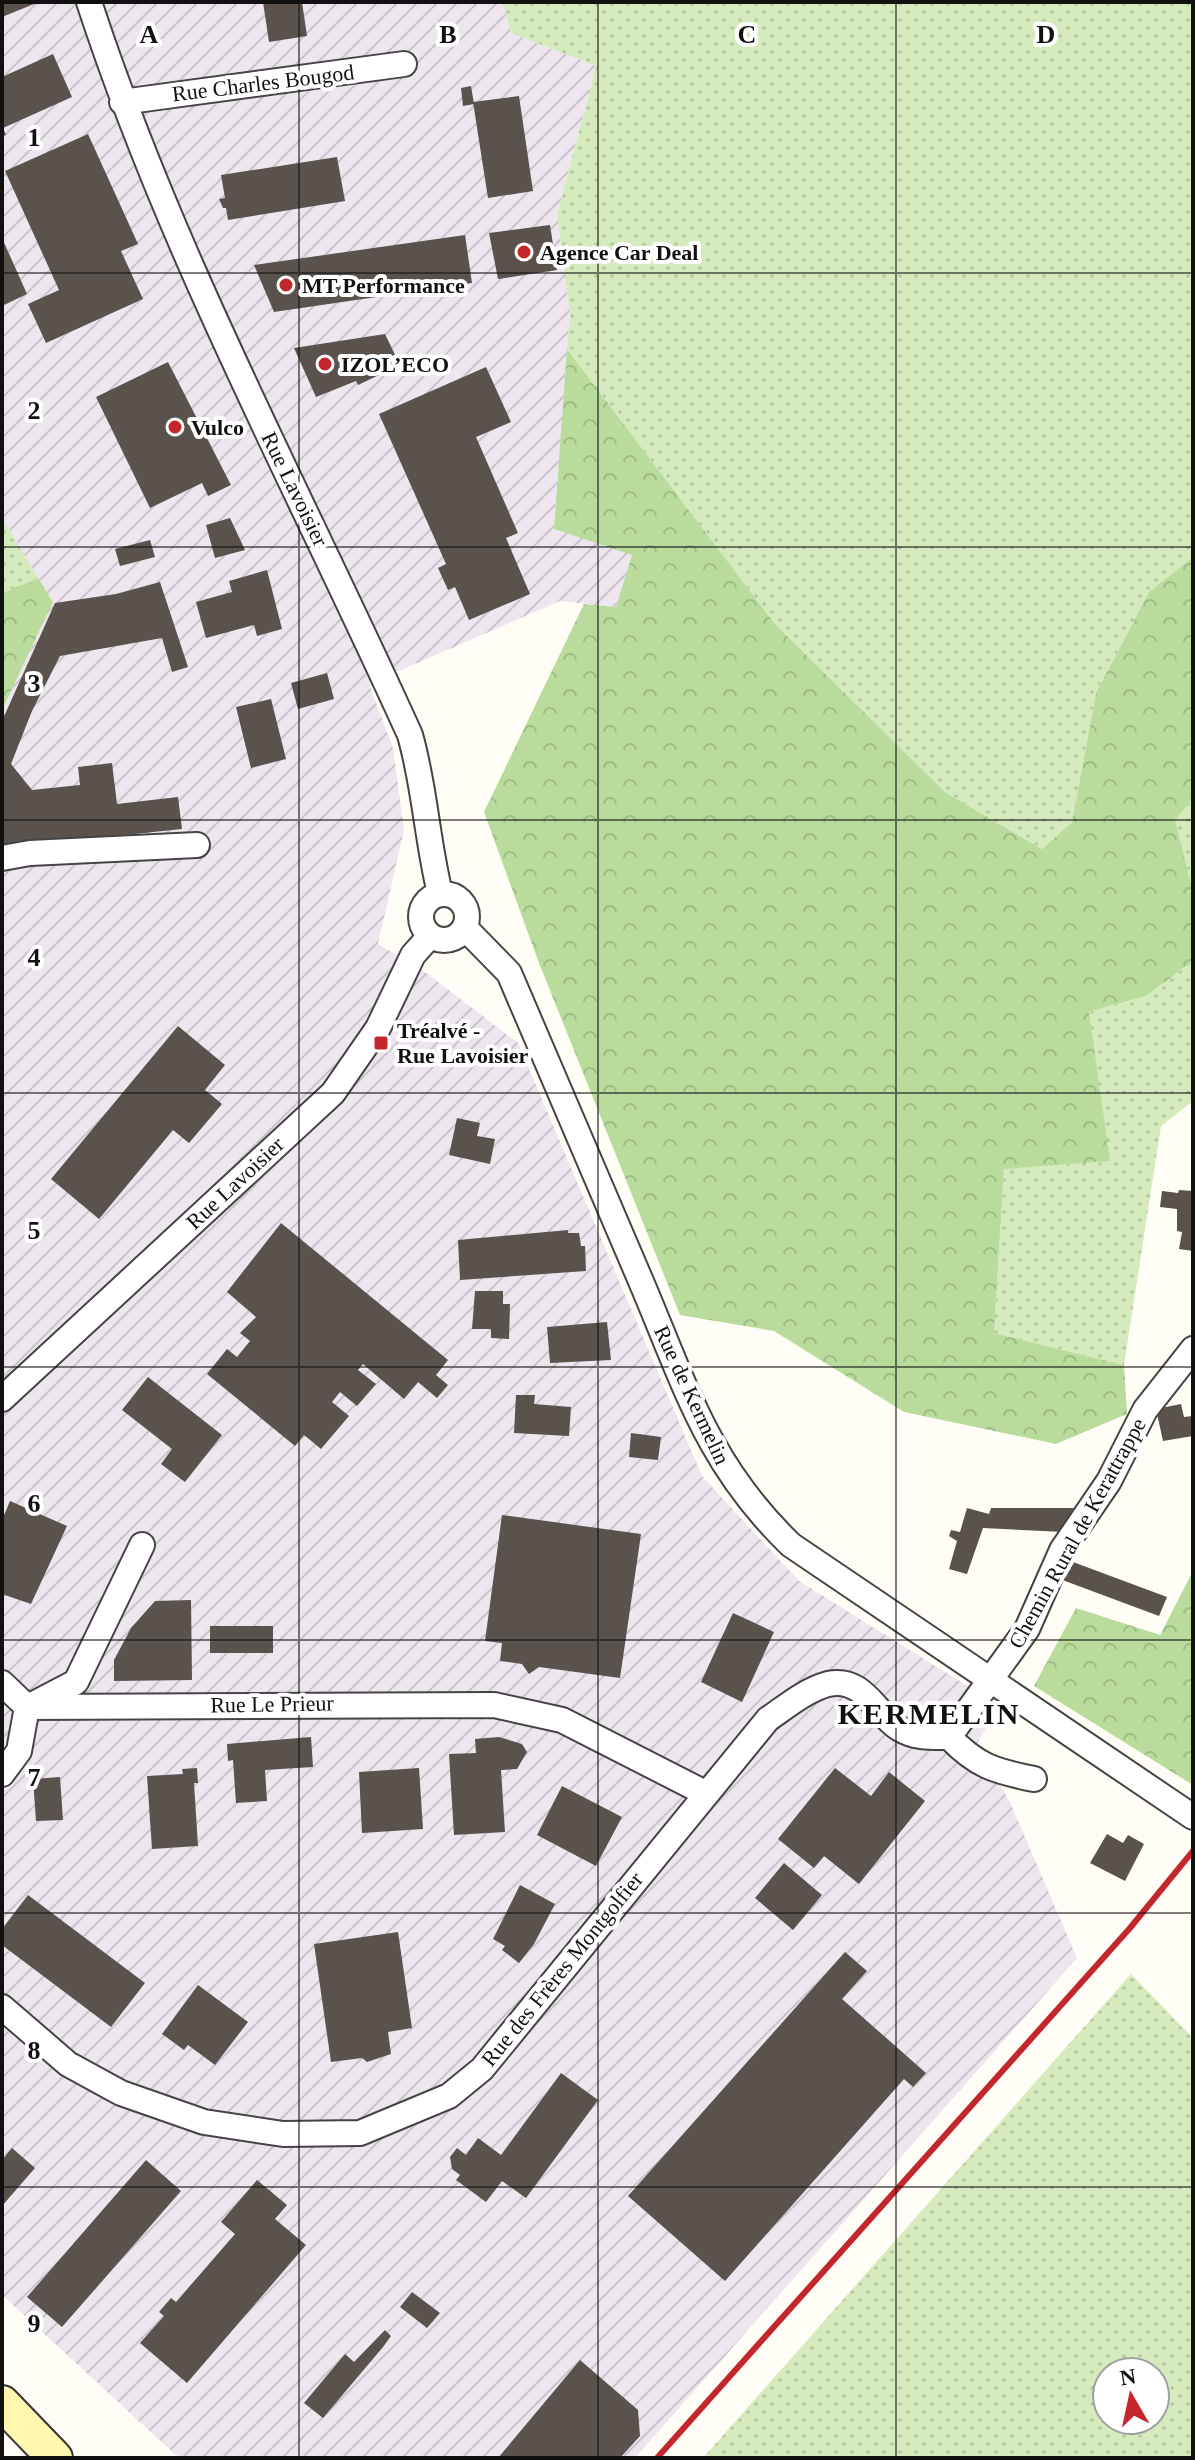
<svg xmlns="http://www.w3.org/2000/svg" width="1195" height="2460" font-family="'Times New Roman',serif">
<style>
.industrial{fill:url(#industrial-furrows)}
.grass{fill:url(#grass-dots);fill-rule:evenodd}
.forest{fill:url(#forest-crowns)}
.building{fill:#5a524d}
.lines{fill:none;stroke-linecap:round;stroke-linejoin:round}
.street-casing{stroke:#444;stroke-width:28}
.secondary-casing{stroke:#333;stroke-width:38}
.street{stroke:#fff;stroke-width:24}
.secondary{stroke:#fff6b0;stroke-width:34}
.rail{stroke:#c4262e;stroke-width:6}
.grid{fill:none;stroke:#111;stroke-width:2;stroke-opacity:0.55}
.poi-dot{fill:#c4262e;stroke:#fff;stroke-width:3}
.labels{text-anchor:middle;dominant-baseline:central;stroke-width:8;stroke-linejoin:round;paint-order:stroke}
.street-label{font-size:22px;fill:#111;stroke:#fff}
.poi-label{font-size:22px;font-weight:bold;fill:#111;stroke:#fff;text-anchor:start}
.district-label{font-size:30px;font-weight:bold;letter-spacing:2px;fill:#111;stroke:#fff}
.grid-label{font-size:26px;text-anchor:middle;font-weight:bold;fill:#111;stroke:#fff;stroke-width:8;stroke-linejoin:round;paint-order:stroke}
</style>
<defs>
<pattern id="industrial-furrows" width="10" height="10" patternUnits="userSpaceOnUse" patternTransform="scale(2)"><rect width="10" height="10" fill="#eee6ef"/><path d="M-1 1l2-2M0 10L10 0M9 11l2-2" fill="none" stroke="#cbc4cc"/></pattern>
<pattern id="grass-dots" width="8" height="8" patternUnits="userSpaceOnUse" patternTransform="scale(2)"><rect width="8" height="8" fill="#d5ebbd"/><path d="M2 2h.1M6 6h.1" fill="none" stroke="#b6c8a1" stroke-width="1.8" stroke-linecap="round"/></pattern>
<pattern id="forest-crowns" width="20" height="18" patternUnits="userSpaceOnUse" patternTransform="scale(2)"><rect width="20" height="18" fill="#b9dc9c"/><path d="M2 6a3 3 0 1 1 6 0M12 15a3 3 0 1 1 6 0" fill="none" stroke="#9ebc85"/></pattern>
</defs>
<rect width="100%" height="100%" fill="#fffdf5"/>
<path class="industrial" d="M2 2H502L511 33 596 66 557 215 570 315 554 529 633 555 616 607 560 601 369 684 393 748 404 830 378 944 425 972 518 1043 702 1476 799 1581 998 1705 976 1746 1010 1802 1077 1958 635 2458H179L2 2295V710L52 602 2 518Z"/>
<path class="grass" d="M502 2H1193V557L1149 592 1096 693 1072 822 1042 849 945 792 775 624 567 349 570 315 557 215 596 66 511 33Z
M2 518 38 578 2 593Z
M1193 799V891L1175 820Z
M1193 961V1101L1161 1126 1124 1365 994 1333 1004 1168 1089 1012 1146 996Z
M1131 1974 1193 2038V2458H703ZM1155 2372V2420H1107V2372Z"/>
<path class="forest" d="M567 349 775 624 945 792 1042 849 1072 822 1096 693 1149 592 1193 557V799L1175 820 1193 891V961L1146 996 1089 1012 1110 1161 1004 1169 994 1333 1124 1365 1127 1414 1056 1444 904 1412 774 1331 680 1315 539 963 484 812 584 604 616 607 632 555 554 529Z
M38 578 53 602 2 710V593Z
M1193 1571V1785L1034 1686 1076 1608 1160 1635Z"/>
<path class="building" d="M2 2H39L2 17Z
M263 2H302L307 36 269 42Z
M53 54 72 97 3 128 6 135 2 136V77Z
M471 86 474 104 463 106 461 88Z
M519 96 533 191 488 198 473 102Z
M88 134 138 244 121 251 143 299 46 343 28 304 59 290 5 171Z
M337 157 345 201 228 220 226 208H223L219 199 225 198 221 175Z
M550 225 557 270 498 279 489 233Z
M465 235 472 283 274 312 254 265Z
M2 238 27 294 2 306Z
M385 334 400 365 358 385 356 381 316 397 294 348Z
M168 362 231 485 208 496 202 483 150 508 96 397Z
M486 367 511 422 476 437 518 533 506 538 530 594 469 620 455 587 448 590 438 568 446 564 379 414Z
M230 518 245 550 215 558 206 525Z
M150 540 155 557 120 566 115 549Z
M267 570 282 629 257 636 254 625 206 638 196 602 232 592 229 581Z
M160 582 188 667 172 672 162 638 60 656 32 711 11 764 32 790 80 785 78 767 112 763 117 804 178 797 182 829 2 848V721L55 603 116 594Z
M327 673 334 699 298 709 291 683Z
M271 699 286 759 251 768 236 707Z
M178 1026 225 1065 205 1090 222 1104 189 1143 173 1130 99 1219 51 1179Z
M457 1118 480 1123 477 1136 495 1139 490 1164 449 1155Z
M1179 1190 1193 1191V1251L1179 1249 1182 1232 1177 1231V1209L1160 1207 1162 1191 1178 1193Z
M281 1223 448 1360 436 1375 448 1385 437 1398 418 1382 404 1399 363 1364 358 1370 376 1384 357 1406 340 1392 332 1402 349 1416 321 1449 304 1435 295 1446 207 1374 227 1349 237 1357 250 1341 240 1333 256 1317 227 1292Z
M568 1230V1233H579L581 1246H585L586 1271 460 1280 458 1240Z
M475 1291H503V1304H510L509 1339 491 1338V1329H472Z
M607 1322 611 1360 550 1363 547 1327Z
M148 1377 222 1435 185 1482 161 1464 172 1449 122 1410Z
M516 1395H535L534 1404 571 1407 569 1436 514 1433Z
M1181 1404 1184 1417 1193 1416V1436L1163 1441 1156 1409Z
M631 1433 661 1437 658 1460 629 1457Z
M10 1501 67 1526 31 1604 2 1594V1520Z
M967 1508 989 1514 991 1508H1077L1064 1532 983 1528 967 1574 949 1569 957 1541 949 1536 951 1530 960 1532Z
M502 1515 641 1534 620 1678 539 1667 529 1674 522 1664 500 1661 502 1643 485 1641Z
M1065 1559 1167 1597 1159 1616 1057 1578Z
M191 1600 192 1680 114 1681V1660L131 1628 155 1601Z
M733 1613 774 1632 742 1702 701 1682Z
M210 1626H273V1653H210Z
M311 1737 313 1767 265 1770 267 1801 236 1803 233 1760 228 1761 227 1744Z
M499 1737 522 1744 527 1752 517 1769 501 1770 505 1832 454 1835 449 1754 476 1753 475 1739Z
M197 1768 198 1783H194L198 1846 152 1849 147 1776 183 1774 182 1769Z
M419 1768 423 1829 362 1833 359 1772Z
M835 1768 871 1796 889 1772 925 1801 859 1884 824 1856 814 1868 778 1839Z
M60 1777 63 1820 36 1821 33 1779Z
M562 1786 622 1817 596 1866 537 1835Z
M1107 1834 1123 1843 1128 1835 1144 1844 1125 1881 1090 1863Z
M784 1863 822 1895 793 1930 755 1898Z
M520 1885 555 1904 534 1944 519 1963 502 1950 505 1946 493 1939Z
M28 1895 145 1983 111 2027 2 1945V1929Z
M398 1932 412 2028 388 2032 391 2054 367 2062 362 2058 331 2062 314 1944Z
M845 1952 867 1971 842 1999 926 2073 913 2087 904 2079 725 2281 628 2196Z
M198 1985 248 2022 215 2065 188 2045 184 2050 162 2034Z
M561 2073 598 2100 526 2198 502 2181 486 2202 456 2180 460 2175 452 2169 450 2157 457 2148 466 2155 478 2138 501 2155Z
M12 2148 35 2168 2 2206V2160Z
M146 2160 181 2191 62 2327 27 2297Z
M257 2180 287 2205 275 2219 306 2245 187 2383 140 2343 164 2316 159 2312 171 2298 176 2302 235 2234 221 2222Z
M412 2292 440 2313 427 2328 400 2307Z
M385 2330 391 2336 383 2347 323 2418 304 2403 345 2354 354 2362Z
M580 2360 638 2410 640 2436 620 2458H498Z"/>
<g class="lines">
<g class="street-casing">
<path id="street" d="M89 2C172 256 300 492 410 735 425 787 427 841 440 893
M122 102 404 64
M2 858 30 853 197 845
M421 917a23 23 0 1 1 46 0a23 23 0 1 1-46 0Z
M465 928 509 973C552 1075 597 1177 640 1279 685 1384 706 1463 791 1545L1193 1817
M2 1399 333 1093 378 1028 413 955 430 936
M2 1683 27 1707 19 1751 2 1774
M32 1705 76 1682 142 1545
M27 1707 494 1705 562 1720 705 1793
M949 1737C977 1766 994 1771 1034 1779
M2 2007 68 2064 121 2093 204 2122 283 2134 360 2133 449 2096 482 2069 768 1719C787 1706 806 1690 828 1684 864 1676 875 1714 900 1729 915 1738 931 1737 949 1737L1027 1629 1062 1550 1109 1481 1145 1410 1193 1349"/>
</g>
<g class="secondary-casing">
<path id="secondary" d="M2 2403 55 2458"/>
</g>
<use href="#street" class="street"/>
<use href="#secondary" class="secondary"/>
<path class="rail" d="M657 2458 1130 1928 1193 1851"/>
</g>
<path class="grid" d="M299 2V2458M598 2V2458M896 2V2458M2 273H1193M2 547H1193M2 820H1193M2 1093H1193M2 1367H1193M2 1640H1193M2 1913H1193M2 2187H1193"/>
<g class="poi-dot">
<circle cx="524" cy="252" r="8"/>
<circle cx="286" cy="285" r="8"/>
<circle cx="325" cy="364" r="8"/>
<circle cx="175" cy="427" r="8"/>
<rect x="373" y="1035" width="16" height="16" rx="4"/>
</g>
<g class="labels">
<g class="street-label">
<text transform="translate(263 83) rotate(-7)">Rue Charles Bougod</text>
<text transform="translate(295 489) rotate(64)">Rue Lavoisier</text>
<text transform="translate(235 1183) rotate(-43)">Rue Lavoisier</text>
<text transform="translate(692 1395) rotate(65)">Rue de Kermelin</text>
<text transform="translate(1077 1533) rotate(-61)">Chemin Rural de Kerattrappe</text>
<text transform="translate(272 1704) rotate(-1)">Rue Le Prieur</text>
<text transform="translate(562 1969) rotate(-51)">Rue des Frères Montgolfier</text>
</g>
<g class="poi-label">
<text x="540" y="252">Agence Car Deal</text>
<text x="302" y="285">MT Performance</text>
<text x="341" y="364">IZOL’ECO</text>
<text x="191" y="427">Vulco</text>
<text x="397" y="1030">Tréalvé -<tspan x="397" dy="25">Rue Lavoisier</tspan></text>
</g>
<g class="district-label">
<text x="929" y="1713">KERMELIN</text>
</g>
</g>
<g class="grid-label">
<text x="149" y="43">A</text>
<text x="448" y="43">B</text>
<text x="747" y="43">C</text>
<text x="1046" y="43">D</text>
<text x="34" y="146">1</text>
<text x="34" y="419">2</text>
<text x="34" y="692">3</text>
<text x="34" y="966">4</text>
<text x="34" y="1239">5</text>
<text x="34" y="1512">6</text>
<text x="34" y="1786">7</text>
<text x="34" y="2059">8</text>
<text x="34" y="2332">9</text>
</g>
<rect width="1195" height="2460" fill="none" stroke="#111111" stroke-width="8"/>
<g transform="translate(1131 2396) rotate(351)"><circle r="38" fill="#ffffff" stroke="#a0a0a0" stroke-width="2"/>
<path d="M0-6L14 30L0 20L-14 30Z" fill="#c4262e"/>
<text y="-12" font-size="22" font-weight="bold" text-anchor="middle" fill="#111111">N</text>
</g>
</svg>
